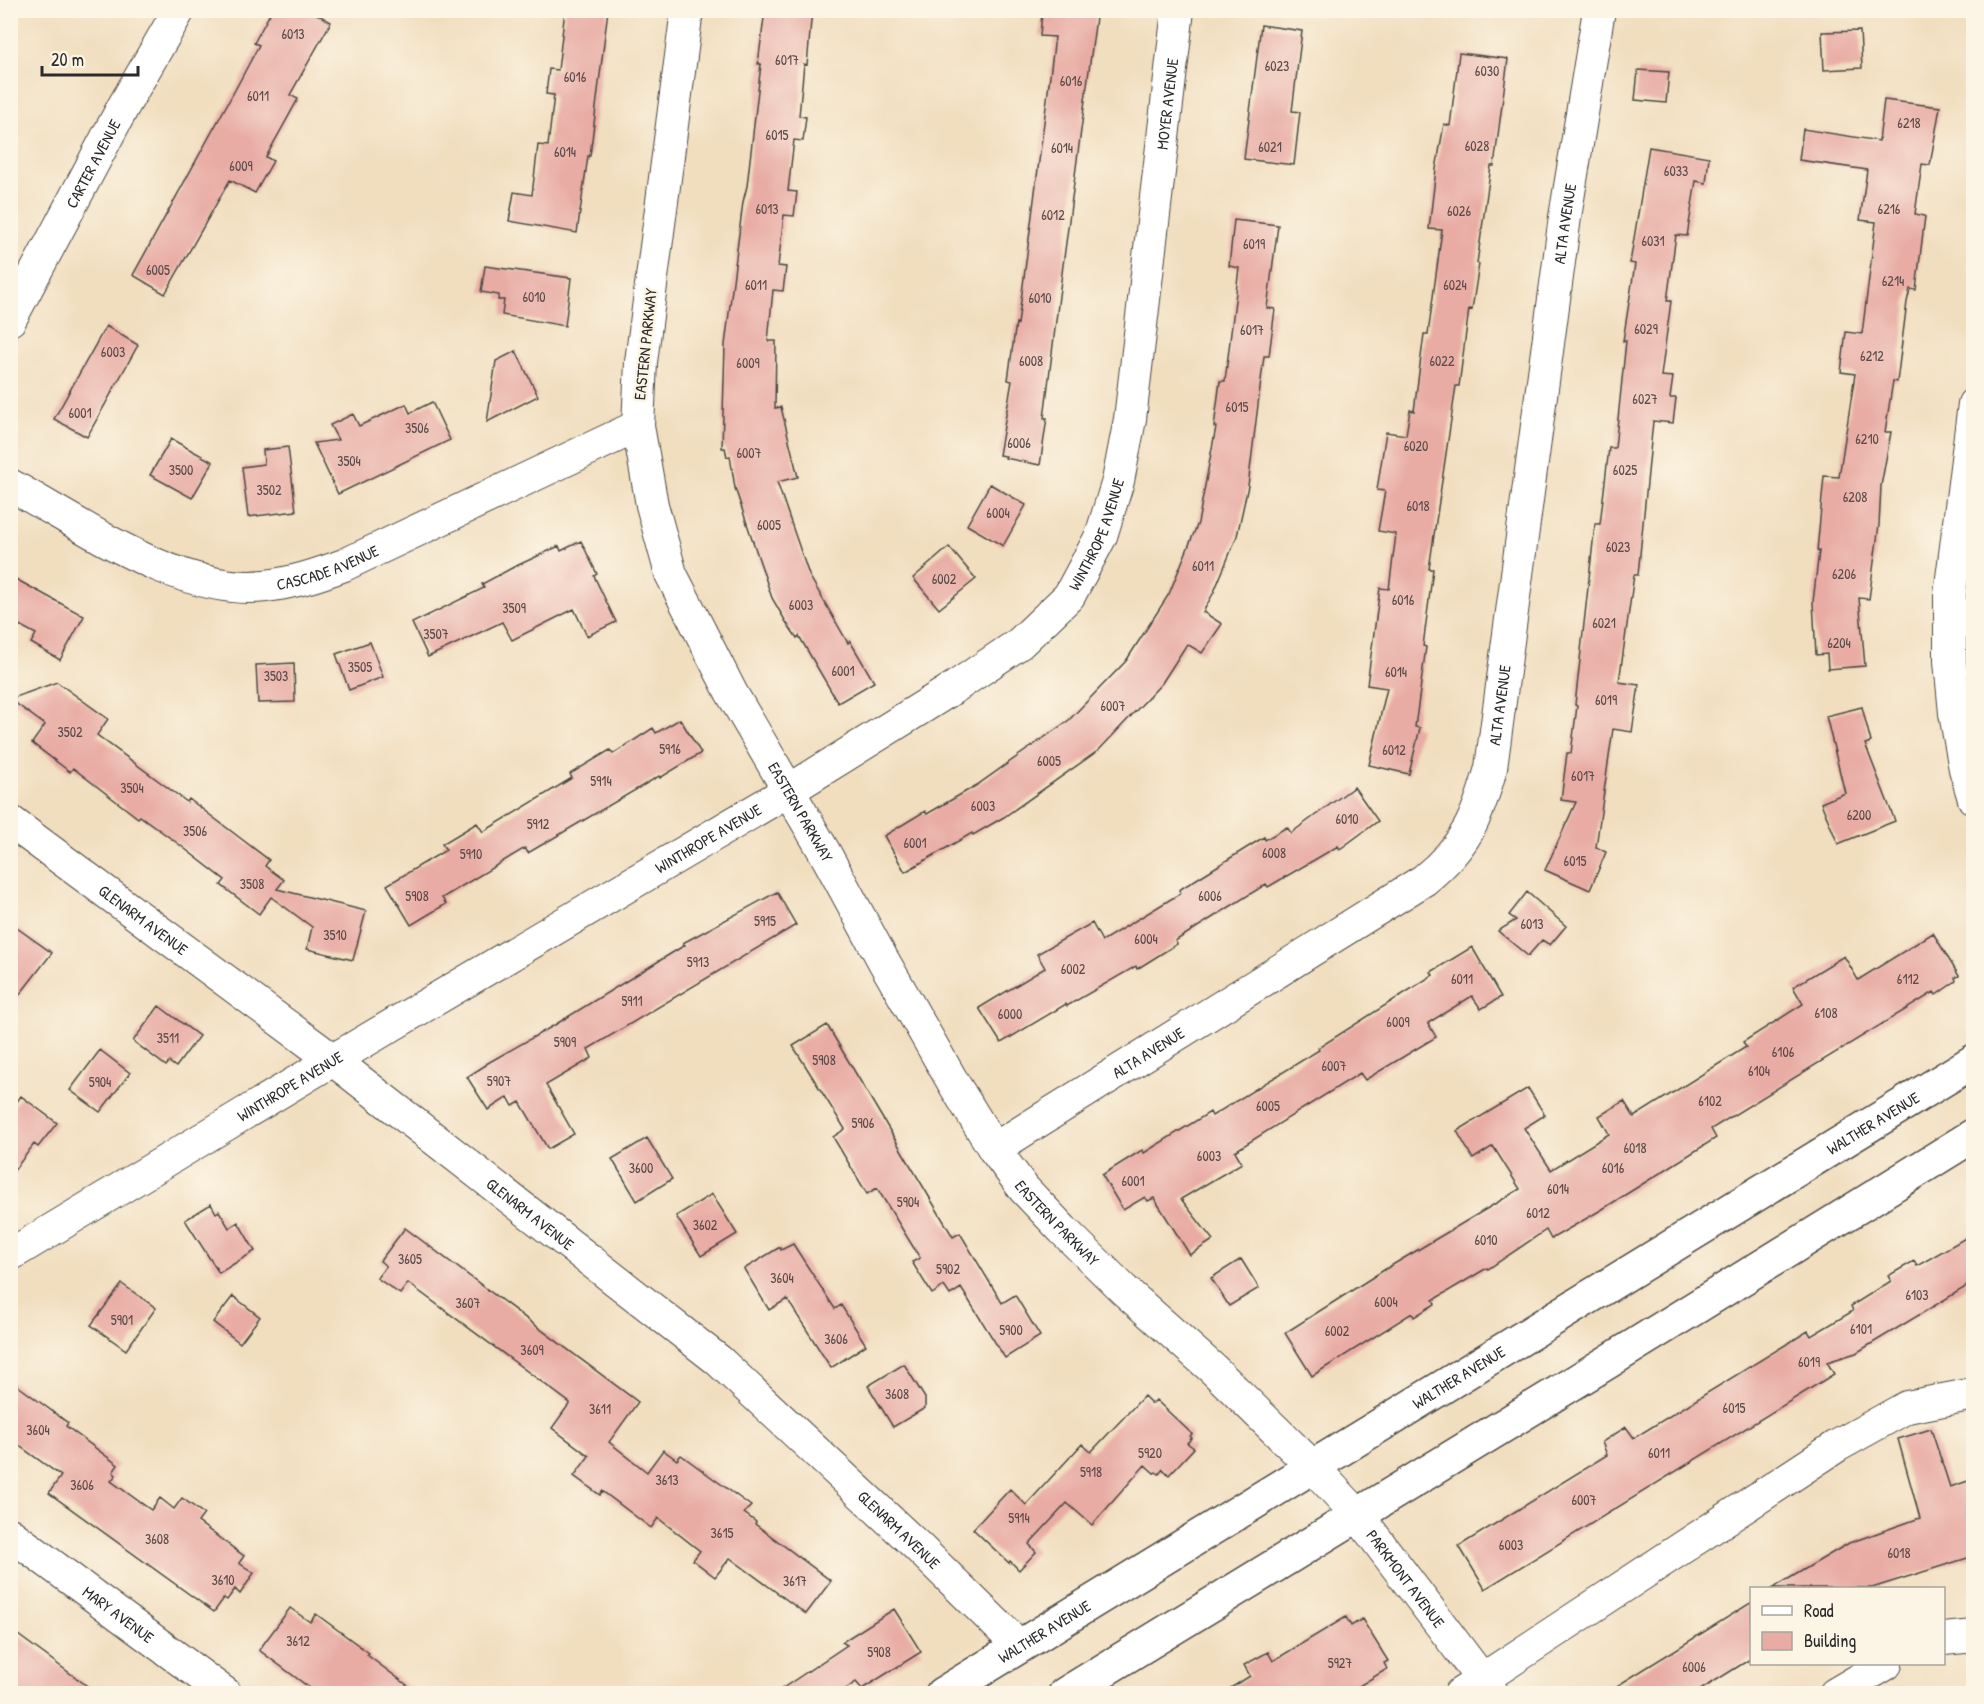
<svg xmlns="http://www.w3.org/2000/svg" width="1984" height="1704" font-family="'Patrick Hand',sans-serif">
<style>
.building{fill:#e8aca4}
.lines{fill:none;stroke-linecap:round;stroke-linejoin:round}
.minor-casing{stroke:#494641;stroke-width:34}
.major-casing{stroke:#494641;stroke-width:36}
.minor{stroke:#fff;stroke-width:32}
.major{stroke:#fff;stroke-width:33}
.labels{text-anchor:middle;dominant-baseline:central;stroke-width:5;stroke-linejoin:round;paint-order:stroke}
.number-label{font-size:14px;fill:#5a4b49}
.street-label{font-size:16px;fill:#2b2b2b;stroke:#fcf5e5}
</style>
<rect width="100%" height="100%" fill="#fcf5e5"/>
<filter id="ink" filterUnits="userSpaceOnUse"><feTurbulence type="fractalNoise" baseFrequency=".0167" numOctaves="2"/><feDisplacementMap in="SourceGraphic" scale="12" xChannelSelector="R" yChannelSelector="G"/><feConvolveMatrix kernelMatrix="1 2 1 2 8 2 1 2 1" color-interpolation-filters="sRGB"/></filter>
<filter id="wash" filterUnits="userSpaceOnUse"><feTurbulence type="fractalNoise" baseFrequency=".008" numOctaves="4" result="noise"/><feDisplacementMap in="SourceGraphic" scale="24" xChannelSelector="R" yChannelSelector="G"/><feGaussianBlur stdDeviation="1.35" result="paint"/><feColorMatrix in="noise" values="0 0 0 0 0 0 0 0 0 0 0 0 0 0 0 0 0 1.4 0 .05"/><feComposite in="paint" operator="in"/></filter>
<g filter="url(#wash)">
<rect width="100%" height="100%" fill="#f1debf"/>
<g id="blocks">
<path class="building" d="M272 10H310L331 22 290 95 298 99 266 157 273 161 255 193 230 180 165 294 133 275 235 90 259 45 254 43Z
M565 10H608L590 156H588L577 233 509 221 514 192 532 195 538 145 548 146 554 95 546 94 549 69 558 70Z
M765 10H812L807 65 804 64 799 116 806 117 803 141 794 140 788 191 797 192 794 216 784 215 778 266 786 267 783 291 773 290 768 341H776L775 408 781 407 798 477 777 482 809 575 848 643 850 641 874 682 838 703 799 636 797 638 786 622 772 598 735 488 730 456 727 457 725 448H722L725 345 743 202 747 186 761 64H758Z
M1060 10H1097L1060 288 1044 418H1047L1040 465 1005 458 1006 456 999 455 1012 381 1008 380 1016 323 1018 324 1055 37 1040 36 1042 12 1059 13Z
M1261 25 1302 31 1292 111 1300 112 1294 165 1244 159Z
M1860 31 1862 68 1824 70 1822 32Z
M1459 53 1508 59 1494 166H1491L1477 263 1479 264 1472 310 1469 309 1459 386H1456L1429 569H1433L1423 646 1426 647 1415 727 1420 728 1409 774 1369 765 1387 688 1367 685 1380 588 1389 589 1396 534 1378 531 1385 491 1377 490 1386 432 1406 435 1410 410 1414 411 1424 334H1428L1442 230 1429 229 1436 169 1444 124 1450 126Z
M1638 70 1669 72 1666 103 1635 100Z
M1884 100 1940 107 1930 165 1922 164 1915 214 1925 216 1916 290 1910 289 1907 302 1897 382 1893 381 1885 432H1891L1881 486 1879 525 1869 599 1859 598 1865 666 1828 669 1827 654 1816 655 1813 602 1819 551H1817L1824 476 1839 477 1855 374 1841 372 1846 332 1862 334 1876 222 1860 220 1867 170 1799 160 1803 129 1879 141Z
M1649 147 1709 157 1706 183 1696 181 1687 236 1676 235 1667 301H1671L1661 376 1673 377 1670 398H1676L1673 423 1653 421 1638 575H1634L1619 682 1639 685 1632 732 1613 729 1596 847 1606 852 1590 890 1545 870 1576 802 1561 800 1567 753H1571L1577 706 1575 705 1595 524H1600L1609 448H1615L1626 341H1623L1635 264 1630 263Z
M1234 220 1278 225 1267 308 1275 309 1269 356H1264L1248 486 1237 536 1214 592 1203 612 1222 624 1202 653 1187 644 1162 683 1099 750 1004 817 973 835 972 833 905 872 884 836 925 811 927 814 977 785 1069 720 1126 661 1169 594 1198 523 1216 427H1214L1220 381H1225L1239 268 1229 266Z
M485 266 571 278 565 326 502 315 504 300H498L499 295 481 292Z
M106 326 138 345 87 437 54 419Z
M516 351 538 396 487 422 496 361Z
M432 402 450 440 338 494 314 443 338 440 330 425 353 414 359 426 406 404 410 413Z
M171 439 213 462 192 498 150 475Z
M288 447 296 511 248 517 242 467 264 464 263 450Z
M990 484 1026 505 1003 546 967 525Z
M581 541 597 574 594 576 616 622 587 636 574 609 512 640 502 622 428 657 412 623 484 588 482 584 512 568 559 546 561 551Z
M949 547 976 579 939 609 913 578Z
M10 576 84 616 60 660 31 643 36 634 10 620Z
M370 642 383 677 349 690 336 654Z
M294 663 295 702 258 703 256 665Z
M57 682 108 719 97 735 187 802 189 799 269 860 265 866 284 880 277 889 366 911 353 960 307 949 312 927 271 897 259 914 221 885 225 880 180 845 140 816 138 818 73 768 70 772 32 743 45 725 10 699Z
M1862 707 1871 742 1865 744 1895 821 1838 844 1821 803 1845 793 1826 716Z
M680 719 701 753 660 778 659 776 528 853 525 848 442 898 446 904 411 925 387 885 446 850 442 844 477 823 483 832 572 778 570 774 610 750 613 754 653 728 656 733Z
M1354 787 1378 821 1340 849 1338 846 1268 887 1266 884 1175 941 1177 944 1137 969 1136 966 1067 1006 1066 1004 1001 1043 979 1008 1045 968 1037 954 1092 923 1102 941 1181 893 1179 890 1264 837 1265 840 1287 827 1291 833Z
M777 892 796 925 588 1049 592 1058 546 1085 574 1134 548 1149 520 1102 513 1106 508 1097 488 1110 467 1077 486 1065V1064L553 1026 685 945 683 943Z
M1527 892 1566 926 1550 945 1542 940 1528 956 1498 931 1516 920 1509 915Z
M10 923 52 953 10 1007Z
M1933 933 1959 976 1955 978 1956 981 1936 995 1934 992 1711 1129 1716 1138 1601 1210 1551 1239 1546 1230 1488 1269 1487 1268 1433 1300 1435 1304 1414 1317 1412 1313 1312 1376 1285 1333 1384 1270 1520 1189 1493 1146 1473 1159 1457 1131 1528 1088 1545 1115 1524 1128 1551 1170 1609 1134 1599 1116 1624 1101 1634 1117 1746 1047 1743 1042 1803 1004 1793 987 1844 956 1858 980Z
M1472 947 1501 997 1481 1009 1472 996 1428 1023 1436 1037 1365 1080 1360 1073 1235 1151 1242 1163 1181 1199 1213 1240 1190 1255 1154 1198 1148 1201 1145 1197 1123 1210 1102 1175 1142 1150 1144 1153 1210 1112 1212 1116 1319 1050 1318 1048 1433 975 1431 972Z
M159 1006 199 1036 176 1067 169 1062 166 1066 133 1041Z
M827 1025 953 1237 960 1233 1002 1303 1015 1295 1040 1336 1005 1358 961 1288 950 1295 944 1286 932 1294 912 1262 920 1258 877 1188 867 1194 833 1137 845 1129 793 1046Z
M100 1050 130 1073 100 1112 70 1090Z
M21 1096 57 1123 38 1147 34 1144 10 1176V1111Z
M647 1138 672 1179 637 1201 612 1159Z
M712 1194 737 1234 701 1256 676 1216Z
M211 1204 216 1213 219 1211 229 1228 238 1222 255 1251 219 1273 185 1220Z
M405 1228 638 1402 609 1442 647 1472 663 1450 677 1460 681 1455 751 1506 744 1513 756 1522 755 1524 831 1581 806 1614 730 1558 715 1577 693 1560 700 1551 658 1518 651 1528 602 1491 600 1495 574 1476 589 1456 552 1428 570 1403 408 1283 400 1294 377 1278 386 1266 380 1261Z
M1974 1233V1276L1964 1288 1856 1353 1827 1362 1834 1374 1485 1589 1459 1546 1607 1455 1602 1442 1626 1427 1634 1438 1808 1331 1811 1336 1853 1311 1851 1306 1891 1281 1888 1276 1914 1261 1917 1266Z
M793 1244 835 1309 841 1305 866 1345 831 1368 787 1299 769 1310 744 1269 780 1247 781 1250Z
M1241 1259 1259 1288 1229 1306 1211 1278Z
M122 1284 156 1308 126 1350 91 1325Z
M233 1296 260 1317 240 1343 213 1322Z
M904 1364 925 1398V1408L893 1427 868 1386Z
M10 1380 68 1423 66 1426 118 1465 113 1472 116 1475 111 1481 151 1510 160 1498 174 1509 182 1498 204 1514 198 1522 244 1556 239 1563 254 1573 240 1594 235 1589 227 1600 224 1598 214 1612 49 1493 61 1476 10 1439Z
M1144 1396 1152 1404 1156 1400 1192 1434 1190 1436 1192 1438 1187 1443 1194 1448 1169 1475 1163 1469 1159 1474 1156 1472 1154 1473 1145 1465 1092 1525 1067 1503 1029 1544 1036 1552 1019 1570 1010 1561 1009 1563 973 1529 1010 1489 1026 1505 1082 1444 1091 1452Z
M1931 1429 1950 1487 1974 1479V1556L1872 1588H1773L1849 1543 1920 1518 1898 1439Z
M1752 1602V1658L1694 1694H1604Z
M290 1608 310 1622 316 1614 369 1653 367 1655 419 1694H318L259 1650Z
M894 1609 921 1652 862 1689 856 1682 838 1694H774L847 1645 842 1642Z
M1346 1617 1351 1626 1362 1619 1388 1661 1384 1663 1387 1669 1346 1694H1221L1250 1676 1244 1665 1268 1652 1273 1661Z
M10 1629 98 1694H10Z"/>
</g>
</g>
<g filter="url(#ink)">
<use href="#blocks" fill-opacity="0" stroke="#494641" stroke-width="1.5"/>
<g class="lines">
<g class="minor-casing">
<g id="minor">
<path id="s1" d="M687 10 641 362 638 426 652 505 671 574 731 692 825 853 883 960 954 1084 994 1149 1024 1189 1063 1230 1124 1290 1214 1370 1313 1467 1357 1514 1493 1694"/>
<path id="s2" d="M10 320 123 107 179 10"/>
<path d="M1974 404 1950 594V661L1955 713 1965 769 1974 799"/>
<path id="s3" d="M10 485C82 524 181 596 265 586 293 583 317 575 344 565L638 426"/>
<path id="s4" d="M10 821 333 1060 718 1360 916 1545 1019 1646"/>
<path id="s5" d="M994 1149 1424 880C1466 846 1477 819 1491 768L1565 217 1599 10"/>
<path id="s6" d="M10 1255 333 1060 788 791 955 687 1020 643 1069 596 1101 536 1118 481 1130 419 1178 10"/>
<path id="s7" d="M10 1534 226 1694"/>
<path d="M1944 1639 1974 1636"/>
<path d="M1460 1694 1837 1446 1907 1407 1974 1394"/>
<path d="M1835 1694 1886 1664"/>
</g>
</g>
<g class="major-casing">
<g id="major">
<path id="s8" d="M942 1694 1974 1061"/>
<path d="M1065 1694 1611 1360 1974 1135"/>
</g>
</g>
<use href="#minor" class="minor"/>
<use href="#major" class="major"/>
</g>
</g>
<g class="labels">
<g class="number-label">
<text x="293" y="33">6013</text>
<text x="787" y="59">6017</text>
<text x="1277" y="65">6023</text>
<text x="1487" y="70">6030</text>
<text x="575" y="76">6016</text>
<text x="1071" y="80">6016</text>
<text x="258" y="95">6011</text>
<text x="1909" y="122">6218</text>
<text x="777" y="134">6015</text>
<text x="1477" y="145">6028</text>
<text x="1270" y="146">6021</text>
<text x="1062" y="147">6014</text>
<text x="565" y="151">6014</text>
<text x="241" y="165">6009</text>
<text x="1676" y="170">6033</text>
<text x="767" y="208">6013</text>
<text x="1889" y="208">6216</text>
<text x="1459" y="210">6026</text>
<text x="1053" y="214">6012</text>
<text x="1653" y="240">6031</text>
<text x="1254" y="243">6019</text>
<text x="158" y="269">6005</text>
<text x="1893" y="280">6214</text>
<text x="756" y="284">6011</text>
<text x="1455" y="284">6024</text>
<text x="534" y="296">6010</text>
<text x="1040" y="297">6010</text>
<text x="1646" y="328">6029</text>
<text x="1252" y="329">6017</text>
<text x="113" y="351">6003</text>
<text x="1872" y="355">6212</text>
<text x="1031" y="360">6008</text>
<text x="1442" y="360">6022</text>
<text x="748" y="362">6009</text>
<text x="1645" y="398">6027</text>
<text x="1237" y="406">6015</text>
<text x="80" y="412">6001</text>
<text x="417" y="427">3506</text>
<text x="1867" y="438">6210</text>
<text x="1019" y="442">6006</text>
<text x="1416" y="445">6020</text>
<text x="749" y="452">6007</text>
<text x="349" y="460">3504</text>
<text x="181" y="469">3500</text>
<text x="1625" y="469">6025</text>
<text x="269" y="489">3502</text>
<text x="1855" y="496">6208</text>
<text x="1418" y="505">6018</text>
<text x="998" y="512">6004</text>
<text x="769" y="524">6005</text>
<text x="1618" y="546">6023</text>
<text x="1203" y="565">6011</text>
<text x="1844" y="573">6206</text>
<text x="944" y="578">6002</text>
<text x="1403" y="599">6016</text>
<text x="801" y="604">6003</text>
<text x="514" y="607">3509</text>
<text x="1604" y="622">6021</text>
<text x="436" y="633">3507</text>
<text x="1839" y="642">6204</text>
<text x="360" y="666">3505</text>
<text x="843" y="670">6001</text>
<text x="1396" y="671">6014</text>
<text x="276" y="675">3503</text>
<text x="1606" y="699">6019</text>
<text x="1113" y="705">6007</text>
<text x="70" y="731">3502</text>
<text x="670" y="748">5916</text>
<text x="1394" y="749">6012</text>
<text x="1049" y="760">6005</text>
<text x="1583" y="775">6017</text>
<text x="601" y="780">5914</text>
<text x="132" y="787">3504</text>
<text x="983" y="805">6003</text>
<text x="1859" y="814">6200</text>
<text x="1347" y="818">6010</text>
<text x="538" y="823">5912</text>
<text x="195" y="830">3506</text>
<text x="915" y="842">6001</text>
<text x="1274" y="852">6008</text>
<text x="471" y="853">5910</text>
<text x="1575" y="860">6015</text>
<text x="252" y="883">3508</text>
<text x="417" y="895">5908</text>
<text x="1210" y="895">6006</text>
<text x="765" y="920">5915</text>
<text x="1532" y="923">6013</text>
<text x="335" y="934">3510</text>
<text x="1146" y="938">6004</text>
<text x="698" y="961">5913</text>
<text x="1073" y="968">6002</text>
<text x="1462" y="978">6011</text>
<text x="1908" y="978">6112</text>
<text x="632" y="1000">5911</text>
<text x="1826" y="1012">6108</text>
<text x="1010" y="1013">6000</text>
<text x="1398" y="1021">6009</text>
<text x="168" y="1037">3511</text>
<text x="565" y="1041">5909</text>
<text x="1783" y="1051">6106</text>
<text x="824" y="1059">5908</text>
<text x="1334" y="1065">6007</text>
<text x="1759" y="1070">6104</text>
<text x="499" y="1080">5907</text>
<text x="100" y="1081">5904</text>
<text x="1710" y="1100">6102</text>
<text x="1268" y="1105">6005</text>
<text x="863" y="1122">5906</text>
<text x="1635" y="1147">6018</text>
<text x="1209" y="1155">6003</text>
<text x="641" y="1167">3600</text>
<text x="1613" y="1167">6016</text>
<text x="1133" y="1180">6001</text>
<text x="1558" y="1188">6014</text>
<text x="908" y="1201">5904</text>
<text x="1538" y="1212">6012</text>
<text x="705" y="1224">3602</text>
<text x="1486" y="1239">6010</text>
<text x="410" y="1258">3605</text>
<text x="948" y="1268">5902</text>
<text x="782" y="1277">3604</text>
<text x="1917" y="1294">6103</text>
<text x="1386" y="1301">6004</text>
<text x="468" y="1302">3607</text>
<text x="122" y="1319">5901</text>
<text x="1861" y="1328">6101</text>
<text x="1011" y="1329">5900</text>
<text x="1337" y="1330">6002</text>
<text x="836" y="1338">3606</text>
<text x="532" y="1349">3609</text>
<text x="1809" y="1361">6019</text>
<text x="897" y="1393">3608</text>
<text x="1734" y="1407">6015</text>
<text x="600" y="1408">3611</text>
<text x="38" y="1429">3604</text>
<text x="1150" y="1452">5920</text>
<text x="1659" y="1452">6011</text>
<text x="1091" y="1471">5918</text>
<text x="667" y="1479">3613</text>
<text x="82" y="1484">3606</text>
<text x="1584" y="1499">6007</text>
<text x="1019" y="1517">5914</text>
<text x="722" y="1532">3615</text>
<text x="157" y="1538">3608</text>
<text x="1511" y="1544">6003</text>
<text x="1899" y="1552">6018</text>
<text x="223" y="1579">3610</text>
<text x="795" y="1580">3617</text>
<text x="298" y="1640">3612</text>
<text x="879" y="1651">5908</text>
<text x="1340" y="1662">5927</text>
<text x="1694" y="1666">6006</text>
</g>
<g class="street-label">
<text stroke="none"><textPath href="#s6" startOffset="1755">MOYER AVENUE</textPath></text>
<text stroke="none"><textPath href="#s2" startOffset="177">CARTER AVENUE</textPath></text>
<text stroke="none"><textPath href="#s5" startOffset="1190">ALTA AVENUE</textPath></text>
<text transform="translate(645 344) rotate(-84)">EASTERN PARKWAY</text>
<text stroke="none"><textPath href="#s6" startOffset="1317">WINTHROPE AVENUE</textPath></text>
<text stroke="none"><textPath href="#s3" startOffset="344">CASCADE AVENUE</textPath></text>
<text stroke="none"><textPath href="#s5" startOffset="704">ALTA AVENUE</textPath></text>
<text stroke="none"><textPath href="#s1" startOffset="842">EASTERN PARKWAY</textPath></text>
<text stroke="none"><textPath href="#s6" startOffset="813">WINTHROPE AVENUE</textPath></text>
<text stroke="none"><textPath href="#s4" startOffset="166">GLENARM AVENUE</textPath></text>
<text stroke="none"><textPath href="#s5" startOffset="182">ALTA AVENUE</textPath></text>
<text stroke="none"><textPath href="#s6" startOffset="327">WINTHROPE AVENUE</textPath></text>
<text stroke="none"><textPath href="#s8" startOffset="1092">WALTHER AVENUE</textPath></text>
<text stroke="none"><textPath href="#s4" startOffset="652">GLENARM AVENUE</textPath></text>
<text stroke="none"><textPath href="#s1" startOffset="1328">EASTERN PARKWAY</textPath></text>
<text stroke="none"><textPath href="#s8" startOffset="606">WALTHER AVENUE</textPath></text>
<text stroke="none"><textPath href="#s4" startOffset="1138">GLENARM AVENUE</textPath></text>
<text stroke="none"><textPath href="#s1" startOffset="1827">PARKMONT AVENUE</textPath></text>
<text stroke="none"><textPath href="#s7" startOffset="135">MARY AVENUE</textPath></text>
<text stroke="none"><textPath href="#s8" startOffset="120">WALTHER AVENUE</textPath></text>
</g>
</g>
<rect width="1984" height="1704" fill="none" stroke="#fcf5e5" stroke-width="36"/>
<rect x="1750" y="1587" width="195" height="78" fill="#fcf5e5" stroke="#a8a49b" stroke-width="1.5"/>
<rect x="1762" y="1606" width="30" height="9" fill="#ffffff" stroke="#a8a49b" stroke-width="1.5"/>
<text x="1804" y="1617" font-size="18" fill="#2b2b2b">Road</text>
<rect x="1762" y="1632" width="30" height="18" fill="#e8aca4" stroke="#a8a49b" stroke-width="1.5"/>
<text x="1804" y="1647" font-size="18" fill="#2b2b2b">Building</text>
<path d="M42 66v9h96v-9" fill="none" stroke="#2b2b2b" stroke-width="3"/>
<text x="51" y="66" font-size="18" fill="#2b2b2b" stroke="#fcf5e5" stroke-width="4.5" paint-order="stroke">20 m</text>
</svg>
